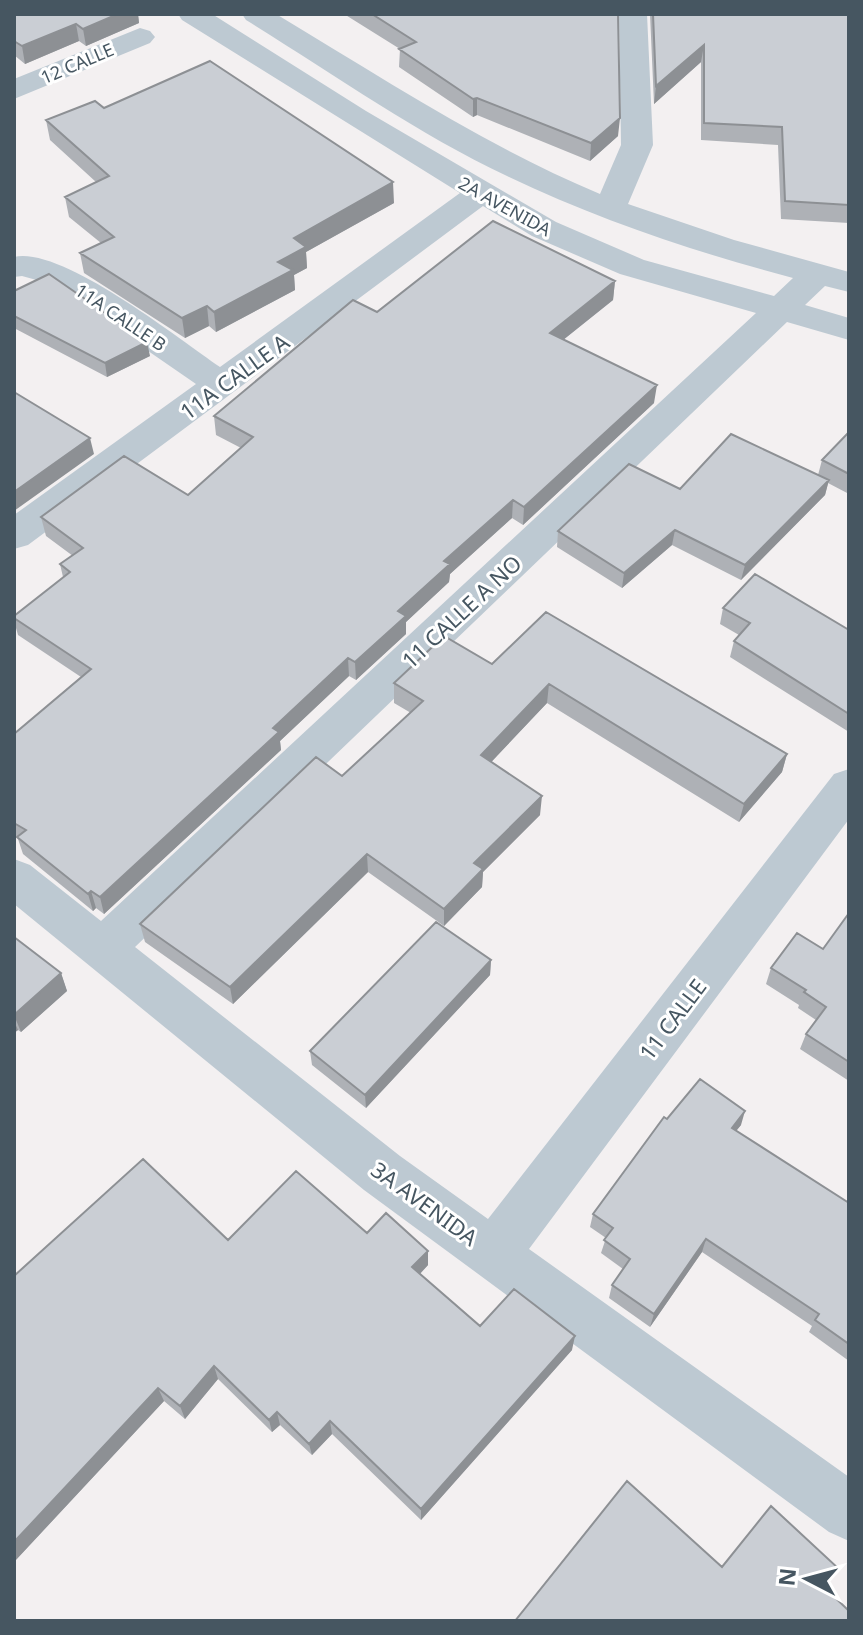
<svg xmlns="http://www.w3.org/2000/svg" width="863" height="1635" font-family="'Noto Sans',sans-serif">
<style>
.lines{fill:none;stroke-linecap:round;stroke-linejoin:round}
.minor{fill:#bdc9d2;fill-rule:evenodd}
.wall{fill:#aeb1b6}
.shaded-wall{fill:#8d9094}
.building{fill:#caced4;stroke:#8d9094;stroke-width:2}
.labels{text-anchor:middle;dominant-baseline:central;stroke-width:6;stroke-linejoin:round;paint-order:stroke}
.far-street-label{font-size:18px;fill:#465661;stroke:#fff}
.street-label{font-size:22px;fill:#465661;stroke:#fff}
</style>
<rect width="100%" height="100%" fill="#f3f0f1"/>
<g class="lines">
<path class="minor" d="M178 14H212L366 111 556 222 644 260 774 296 793 278C695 252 599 220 507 176 416 133 332 73 246 20L242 14H276C383 78 485 146 600 194L621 145 619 14H647L653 145 628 204 734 240 849 272V292L825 286 805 305 849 318V340L787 322 135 947 400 1156 488 1219 834 774 849 769V819L529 1249 849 1477V1541L829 1532 364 1190 14 904V859L30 865 101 921 756 313 620 274 532 236 483 206 28 545 14 549V515L196 384 51 284 22 276 14 277V257C62 246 177 338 220 367L460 193 182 20Z
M140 28 150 31 155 37 150 43 14 99V79Z"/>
</g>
<path class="wall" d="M14 14H138L139 23 86 46 79 41 25 64 14 55Z
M344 14H618V136L590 161 477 115 473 117 399 67 400 49Z
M650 14H849V223L781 219 778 145 701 140V62L654 104Z
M104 108 394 203 306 252 307 268 294 275 295 290 216 332 209 326 185 338 84 273 80 253 101 243 69 217 65 197 96 182 50 140 46 120Z
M615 281 613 300 563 340 654 403 523 525 512 518 450 574 449 582 406 622V634L356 680 349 676 280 741 281 750 104 914 96 908 93 911 23 854 18 839 14 836V734L81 677 18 635 14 621V616L63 577 60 564 73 556 46 536 41 517 188 495 241 448 216 435 214 416 377 312Z
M14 291 150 356 107 377 14 328Z
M849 432V494L828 483 825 495 741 580 672 545 622 588 557 547 558 531 680 489 818 475 822 460Z
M723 608 849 630V732L730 657 734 641 739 635 720 624Z
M492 664 787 754 782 772 739 822 547 703 491 762 540 815 483 872 482 887 444 926 368 872 233 1004 145 942 140 924 342 776 411 713 394 703V683Z
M849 913V1081L800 1049 806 1034 816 1020 798 1008 799 1005 766 984 771 968 823 949Z
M14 937 61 973 67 991 21 1032 18 1030 14 1033Z
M491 960 490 975 366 1108 312 1065 310 1051Z
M667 1119 741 1125 736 1131 849 1203V1361L809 1332 812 1326 702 1252 650 1327 609 1298 612 1285 623 1269 601 1253 606 1238 590 1227 593 1214Z
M367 1233 428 1265 420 1274 480 1326 572 1350 421 1520 332 1434 312 1455 280 1425 272 1432 218 1379 185 1419 164 1401 14 1562V1276L228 1240Z"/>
<path class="shaded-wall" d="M118 14H138L139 23 86 46 83 29Z
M76 24 79 41 25 64 22 46Z
M704 45 701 62 654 104 656 86Z
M477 98V115L473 117V99Z
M620 118 618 136 590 161 591 143Z
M393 182 394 203 306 252 307 268 294 275 295 290 216 332 214 312 278 262 294 238Z
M615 281 613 300 548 352 550 333Z
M207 306 209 326 185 338 182 318Z
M147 342 150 356 107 377 105 363Z
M657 385 654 403 523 525 524 507Z
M90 438 94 454 14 511V492Z
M829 480 825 495 741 580 745 565Z
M513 500 512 518 450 574 449 582 406 622V634L356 680 355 662 398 611 444 561Z
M675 530 672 545 622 588 624 573Z
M348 658 349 676 280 741 281 750 104 914 100 897 273 728Z
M549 684 547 703 480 774 481 755Z
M787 754 782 772 739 822 744 804Z
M542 796 540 815 483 872 482 887 444 926V909L474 863Z
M367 854 368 872 233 1004 230 987Z
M91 891 96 908 93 911 88 894Z
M491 960 490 975 366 1108 365 1095Z
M61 973 67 991 21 1032 14 1015Z
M14 1021 18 1030 14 1033Z
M745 1111 741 1125 727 1142 732 1128Z
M706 1239 702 1252 650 1327 654 1314Z
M428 1251V1265L413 1281 412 1267Z
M575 1336 572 1350 421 1520V1509Z
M214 1366 218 1379 185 1419 180 1406Z
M158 1388 164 1401 14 1562V1542Z
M277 1412 280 1425 272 1432 269 1420Z
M330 1421 332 1434 312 1455 309 1444Z"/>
<path class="building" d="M14 14H118L83 29 76 24 22 46 14 41Z
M372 14H618L620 118 591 143 477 98 473 99 399 49 416 42Z
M653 14H849V205L785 201 782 127 704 123V45L656 86Z
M210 61 393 182 294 238 306 247 278 262 293 270 214 312 207 306 182 318 80 253 114 237 65 197 109 176 46 120 95 101 104 108Z
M493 221 615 281 550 333 657 385 524 507 513 500 444 561 450 564 398 611 406 616 355 662 348 658 273 728 279 732 100 897 91 891 88 894 17 837 26 830 14 823V734L91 669 14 618V616L70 572 60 564 83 548 41 517 124 456 188 495 253 437 214 416 353 300 377 312Z
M49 274 147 342 105 363 14 316V291Z
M14 392 90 438 14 492Z
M849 432V474L822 460Z
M731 434 829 480 745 565 675 530 624 573 558 531 629 464 680 489Z
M755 574 849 630V714L734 641 750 623 723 608Z
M546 612 787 754 744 804 549 684 481 755 542 796 474 863 483 869 444 909 367 854 230 987 140 924 316 757 342 776 423 701 394 683 444 636 492 664Z
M849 913V1062L806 1034 826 1007 804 992 806 990 771 968 797 933 823 949Z
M436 922 491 960 365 1095 310 1051Z
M14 937 61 973 14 1015Z
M700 1079 745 1111 732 1128 849 1203V1344L815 1320 819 1314 706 1239 654 1314 612 1285 630 1259 604 1240 613 1228 593 1214 664 1117 667 1119Z
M143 1159 228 1240 296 1171 367 1233 386 1213 428 1251 412 1267 480 1326 514 1289 575 1336 421 1509 330 1421 309 1444 277 1412 269 1420 214 1366 180 1406 158 1388 14 1542V1276Z
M627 1481 722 1567 771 1506 839 1569 824 1587 849 1611V1621H515Z"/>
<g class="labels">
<g class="far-street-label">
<text transform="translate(77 63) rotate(-23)">12 CALLE</text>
<text transform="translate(505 206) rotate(29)">2A AVENIDA</text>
<text transform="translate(121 317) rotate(34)">11A CALLE B</text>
</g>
<g class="street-label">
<text transform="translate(234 376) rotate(-36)">11A CALLE A</text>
<text transform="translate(461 611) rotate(-43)">11 CALLE A NO</text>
<text transform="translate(672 1019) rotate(-53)">11 CALLE</text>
<text transform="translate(425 1203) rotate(36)">3A AVENIDA</text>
</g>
</g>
<rect width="863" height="1635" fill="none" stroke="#465661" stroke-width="32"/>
<g transform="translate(807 1579) rotate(276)" stroke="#ffffff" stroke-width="6" paint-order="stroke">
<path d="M0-6L14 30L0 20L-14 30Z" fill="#465661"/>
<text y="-12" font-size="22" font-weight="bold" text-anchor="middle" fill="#465661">N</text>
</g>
</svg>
